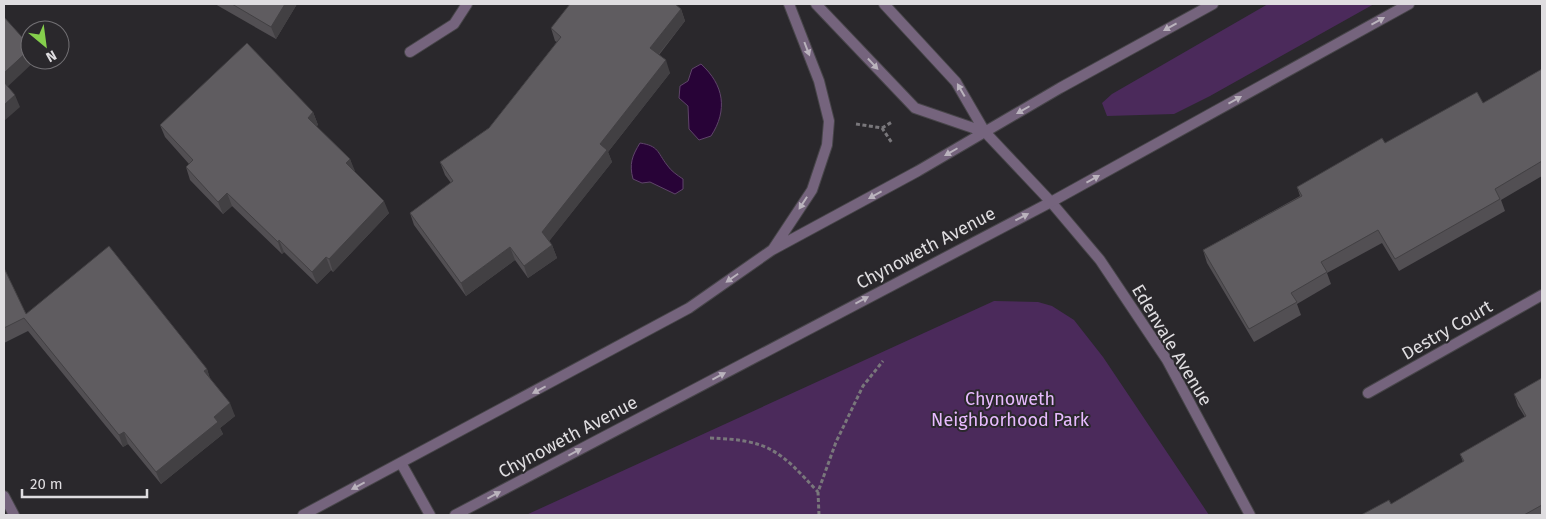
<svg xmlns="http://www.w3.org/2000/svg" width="1546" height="519" font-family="'Fira Sans',sans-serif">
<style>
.green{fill:#4b2a5b}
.water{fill:#280337;stroke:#5f446a}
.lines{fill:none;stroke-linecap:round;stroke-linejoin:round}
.minor-casing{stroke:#474549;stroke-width:12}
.tertiary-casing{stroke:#474549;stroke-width:12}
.path{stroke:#79777b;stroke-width:3;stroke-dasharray:4 2.5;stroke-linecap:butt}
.minor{stroke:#75647d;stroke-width:10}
.tertiary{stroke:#75647d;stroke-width:10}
.wall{fill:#524f53}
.shaded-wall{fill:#424043}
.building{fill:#5f5c60;stroke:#424043}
.oneway{fill:#bab3bd}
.labels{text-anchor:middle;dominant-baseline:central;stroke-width:4;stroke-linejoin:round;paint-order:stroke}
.street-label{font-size:18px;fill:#dfdde0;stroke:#2a282c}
.park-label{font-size:18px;fill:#e7bafe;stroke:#2a282c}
</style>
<rect width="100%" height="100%" fill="#2a282c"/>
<path class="green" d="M1268 4H1374L1210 96 1174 114 1107 116 1102 103 1112 94Z
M994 301 1038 302 1052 306 1074 320 1103 357 1209 515H526Z"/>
<path class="water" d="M701 64C724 85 728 110 711 136L699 140 689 129 688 106 679 98 680 86 688 81 692 69Z
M640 143C659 146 657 152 667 165 671 171 677 175 683 179V189L675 194 650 182 642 183 633 179C629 164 632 156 640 143Z"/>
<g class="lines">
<g class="minor-casing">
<path id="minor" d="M410 52 454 24 467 4
M1051 202 1100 260 1167 360 1250 515
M1368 393 1542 295
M401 463 430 515
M4 496 14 515"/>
</g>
<g class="tertiary-casing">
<path id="tertiary" d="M816 4 915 108 985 132
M884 4 956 82 985 132 1051 202
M773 249 812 190 827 145 829 121 819 81 789 4
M303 515 689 308 772 250 918 171 1060 88 1213 4
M455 515 1051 202 1409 4"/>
</g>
<path class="path" d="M856 124 882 128 892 143
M882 128 892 122
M710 438C769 440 779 450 818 492
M819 515 818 492 836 442 863 386 883 361"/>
<use href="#minor" class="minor"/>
<use href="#tertiary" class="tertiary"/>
</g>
<path class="wall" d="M215 4H297L276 39Z
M681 9 685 21 659 55 670 73 608 152 612 162 549 241 552 245 557 258 528 278 515 260 466 296 414 225 410 213 451 183 445 175 440 162 489 128 557 42 555 41 551 28Z
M1542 69V176L1501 200 1505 211 1399 271 1382 243 1327 273 1331 284 1297 304 1301 315 1254 342 1207 263 1203 250 1300 196 1297 187 1385 143 1483 103Z
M313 112 318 125 316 126 350 159 354 171 389 213 333 272 331 270 317 284 284 252 282 254 232 206 223 214 190 180 186 167 189 164 165 137 160 125Z
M4 268 26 314 207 369 210 379 235 416 220 428 223 434 161 484 128 444 123 447 28 331 4 343Z
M1542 378V515H1361L1391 504 1463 462 1460 454 1525 417 1518 406 1514 394Z"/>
<path class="shaded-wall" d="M285 4H297L276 39 271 27Z
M681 9 685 21 654 60 650 48Z
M30 49V60H36L4 90V73Z
M666 60 670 73 608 152 612 162 547 244 542 232 600 144Z
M15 95 20 107 4 121V105Z
M313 112 318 125 312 130 308 118Z
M350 159 355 171 350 176 346 163Z
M227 193 232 206 223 214 218 202Z
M384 201 389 213 333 272 329 259Z
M279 240 284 252 282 254 278 242Z
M552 245 557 258 528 278 524 266Z
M510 247 515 260 466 296 461 283Z
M326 257 331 270 317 284 312 272Z
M207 369 211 381 204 371Z
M230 403 235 416 220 428 223 434 161 484 156 472 214 417Z
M124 432 128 444 123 447 119 435Z"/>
<path class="building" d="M232 4H285L271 27Z
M570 4H675L681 9 650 48 666 60 600 144 607 150 542 232 552 245 524 266 510 247 461 283 410 213 453 181 440 162 489 128 561 37 551 28Z
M4 17 30 46V49L4 73Z
M247 43 313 112 308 118 350 159 346 163 384 201 329 259 326 257 312 272 279 240 278 242 227 193 218 202 186 167 193 160 160 125Z
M1542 69V161L1495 189 1500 199 1395 259 1378 230 1321 262 1327 272 1291 293 1297 302 1249 329 1203 250 1302 196 1297 187 1382 138 1385 143 1477 92 1483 103Z
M4 82 15 95 4 105Z
M109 246 207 369 204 371 230 403 214 417 218 422 156 472 124 432 119 435 24 318 4 328V268L26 314Z
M1542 378V505L1524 515H1361L1389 500 1391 504 1464 461 1460 454 1526 416 1514 394Z"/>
<defs><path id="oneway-solid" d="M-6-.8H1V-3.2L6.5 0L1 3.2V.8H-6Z" transform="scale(1.25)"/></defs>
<g class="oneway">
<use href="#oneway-solid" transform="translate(1378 21) rotate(-29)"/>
<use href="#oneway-solid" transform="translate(1170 27) rotate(151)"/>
<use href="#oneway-solid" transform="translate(807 49) rotate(69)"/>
<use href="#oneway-solid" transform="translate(873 64) rotate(47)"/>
<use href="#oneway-solid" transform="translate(961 90) rotate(-120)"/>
<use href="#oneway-solid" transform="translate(1235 100) rotate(-29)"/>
<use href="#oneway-solid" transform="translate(1023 110) rotate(150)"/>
<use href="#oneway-solid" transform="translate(951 152) rotate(150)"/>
<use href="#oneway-solid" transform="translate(1093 179) rotate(-29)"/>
<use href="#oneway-solid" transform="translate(875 195) rotate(151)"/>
<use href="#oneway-solid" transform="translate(803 203) rotate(123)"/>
<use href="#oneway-solid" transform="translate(1022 217) rotate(-27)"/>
<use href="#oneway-solid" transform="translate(732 278) rotate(145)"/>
<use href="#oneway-solid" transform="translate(862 300) rotate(-28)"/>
<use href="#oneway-solid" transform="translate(719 376) rotate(-28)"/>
<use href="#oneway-solid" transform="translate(539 390) rotate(152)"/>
<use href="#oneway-solid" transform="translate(575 452) rotate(-28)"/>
<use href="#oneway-solid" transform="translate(358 486) rotate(152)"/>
<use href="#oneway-solid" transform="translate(494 495) rotate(-28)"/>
</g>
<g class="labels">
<g class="street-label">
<text transform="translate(926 248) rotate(-28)">Chynoweth Avenue</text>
<text transform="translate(1447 330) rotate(-30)">Destry Court</text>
<text transform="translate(1172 345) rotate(59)">Edenvale Avenue</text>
<text transform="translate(568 437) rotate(-28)">Chynoweth Avenue</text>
</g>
<g class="park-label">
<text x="1010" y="399">Chynoweth<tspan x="1010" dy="21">Neighborhood Park</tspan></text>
</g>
</g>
<rect width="1546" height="519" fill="none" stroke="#dfdde0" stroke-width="10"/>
<g transform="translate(45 45) rotate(151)"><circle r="24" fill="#2a282c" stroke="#727074"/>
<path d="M0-4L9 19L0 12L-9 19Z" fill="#85cf4c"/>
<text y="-8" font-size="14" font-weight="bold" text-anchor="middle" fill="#dfdde0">N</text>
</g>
<path d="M22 489v8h125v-8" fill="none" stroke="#dfdde0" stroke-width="2.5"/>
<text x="30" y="489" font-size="15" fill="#dfdde0" stroke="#2a282c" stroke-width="4" paint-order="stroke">20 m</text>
</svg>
